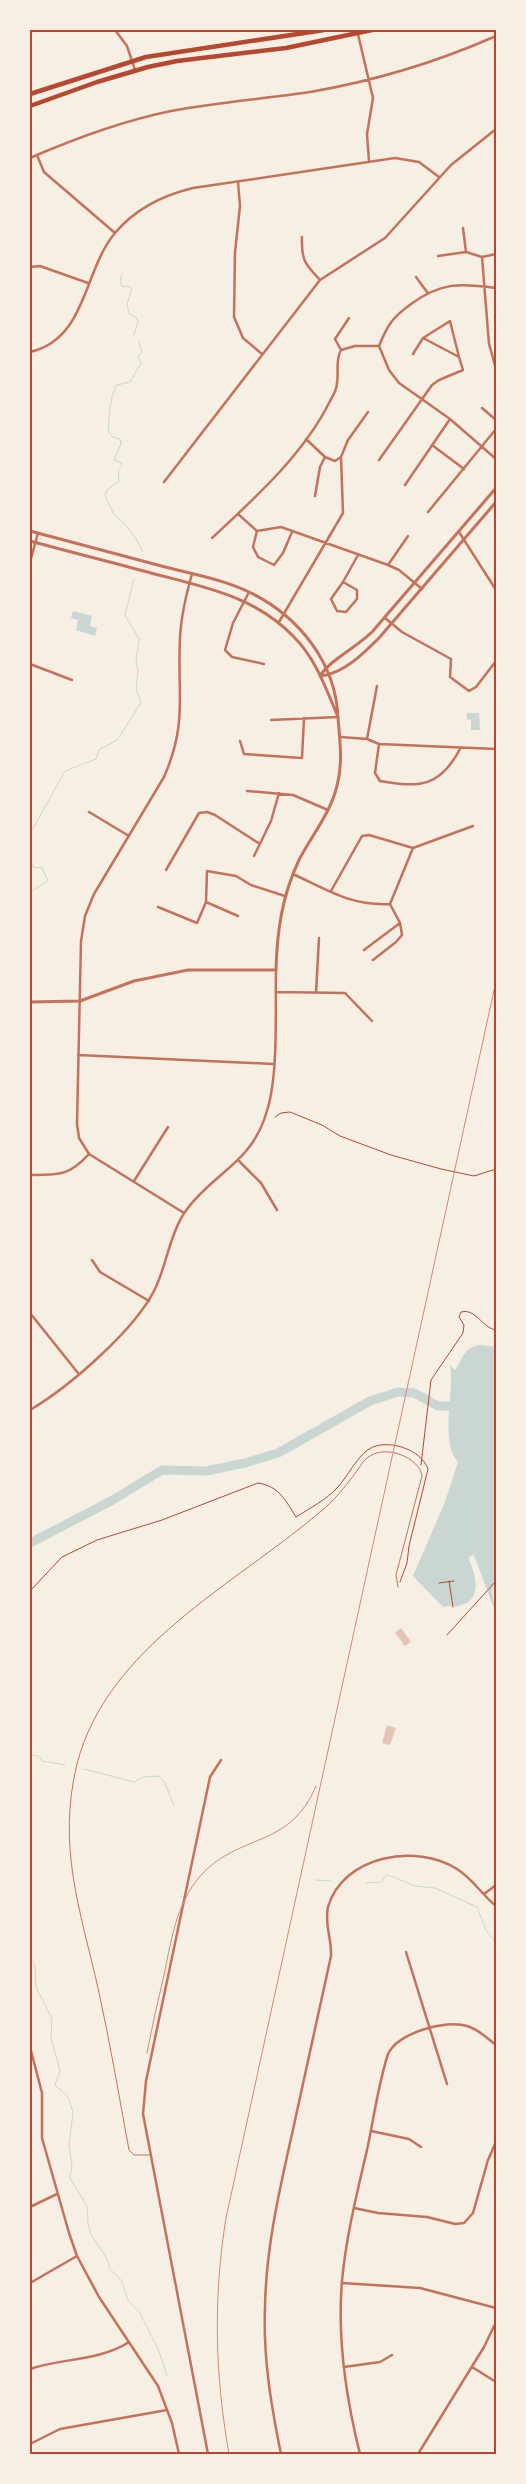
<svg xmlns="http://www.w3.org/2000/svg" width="526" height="2484" font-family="'DejaVu Sans',sans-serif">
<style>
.water{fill:#c9d6d2}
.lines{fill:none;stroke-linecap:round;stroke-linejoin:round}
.stream{stroke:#c9d6d2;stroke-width:1}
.river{stroke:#c9d6d2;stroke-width:9}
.building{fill:#e6c5b7}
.path{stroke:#b5482f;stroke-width:1}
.service{stroke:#c5725c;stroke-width:1}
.minor{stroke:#c5725c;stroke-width:2.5}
.tertiary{stroke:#c5725c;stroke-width:3}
.primary{stroke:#b5482f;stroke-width:4.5}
.rail{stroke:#cf8b77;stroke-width:1}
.neatline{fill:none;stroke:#b5482f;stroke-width:2}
</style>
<rect width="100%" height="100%" fill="#f6efe4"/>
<path class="water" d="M73 611 92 616 90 626 97 628 95 636 76 630 78 620 71 618Z
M467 713H479L480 730H471V719L467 720Z
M479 1345 496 1347V1567L492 1592 496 1614 474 1555 470 1556 469 1560C477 1577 482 1600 459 1606 453 1607 448 1605 443 1607L413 1576 445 1502 458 1462C439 1441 455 1391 450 1365L455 1370C463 1359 463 1348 479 1345Z"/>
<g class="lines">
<path class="stream" d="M122 274 120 281 123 287 128 286 132 289 127 304 129 314 136 317 138 322 134 335
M139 342 142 352 138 357 141 363 130 382 117 385C109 398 110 416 108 431L113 437 120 439 121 444 114 460 122 463V466L118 470 119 481 107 490 105 495 114 515 124 523 137 540 142 551
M30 834 65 771 96 759 99 750 117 740 141 703 136 689 138 671 136 661 139 639 125 615 134 579
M30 860 33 867 42 868 48 881 30 892
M30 1755 38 1756 42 1761 65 1765
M84 1769 134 1782 143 1777 159 1776 165 1783 174 1806
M316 1880 331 1881
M366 1883 382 1882 386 1875H388L415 1886 435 1888 477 1907 486 1930 496 1943
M30 1958 35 1965 36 1987 52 2019 51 2038 60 2071 55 2085 68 2097 73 2112 69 2146 72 2165 70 2178 87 2206 88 2223 91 2235 107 2259 110 2269 121 2280 128 2300 140 2313 159 2351 167 2376"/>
<path class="river" d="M30 1543 111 1501 162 1470 206 1471 245 1463 278 1453 370 1401 398 1392 414 1393 438 1406H460"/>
</g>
<path class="building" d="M401 1628 411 1642 405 1646 395 1633Z
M387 1725 396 1728 390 1745 382 1743Z"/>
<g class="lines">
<path class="path" d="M275 1117 281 1113 290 1112 322 1125 340 1136 391 1155 441 1169 474 1176 496 1169
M421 1465 431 1380 463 1333 464 1325 459 1317 461 1312C476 1308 482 1328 496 1330
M449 1581 453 1607
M439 1583 454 1581
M30 1591 62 1557 97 1540 162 1520 258 1483C279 1486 286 1501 296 1517 310 1508 326 1500 337 1488 348 1476 356 1458 369 1449 387 1438 421 1449 428 1469L409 1546 407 1563 400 1582
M447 1635 496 1581"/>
<path class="service" d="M149 2155H134L129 2150C119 2096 110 2042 98 1988 80 1909 57 1846 77 1764 107 1647 233 1586 320 1512 334 1501 345 1487 356 1472 360 1467 364 1459 370 1456 386 1445 419 1457 422 1476L396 1575 398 1587"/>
<path class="minor" d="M115 30 127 46 135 70
M357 30 373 98 367 134 369 162
M37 155 44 172 115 233
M30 158C76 138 122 121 171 111 217 102 264 99 310 92 374 81 437 62 496 36
M238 182 240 206 235 252 234 317 243 338 262 354
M463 228 466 252 482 257 489 344 496 369
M302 237C301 260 305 264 320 280
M438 256 466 252
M482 257 496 254
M30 267 40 266 88 283
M416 277 427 292
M496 288C461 283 441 282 411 304 392 318 388 324 379 346L389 370 399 383 450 419 496 459
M341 350 335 339 349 318
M30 352C87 339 83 271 115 233 135 209 164 195 193 188L395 158 419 162 439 177
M413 354 423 338 450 321 459 357 423 338
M482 408 496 420
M306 439 325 457 335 461 341 457
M432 445 464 469
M379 460 432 385 439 380 463 370 459 357
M164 482 320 280 385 238 451 165 496 129
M405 485 450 419
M315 496 320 467 325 457
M428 512 496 429
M238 514 257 531 281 527 388 565 399 570 422 589
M257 531 253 547 258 557 274 565 283 553 292 532
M459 532 496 590
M212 538C255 498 304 454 330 401 333 396 337 389 337 383 339 371 335 361 341 350L355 346H379
M30 562 38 533
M388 565 408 536
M343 582 357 590V599L346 612 337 611 331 599Z
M343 582 358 555
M249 592 233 623 225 650 232 657 264 664
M385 618 402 632 451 659 450 677 469 691 476 687 496 661
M279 622 343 513 341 457 348 440 368 412
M30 664 72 680
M271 720 338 717
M341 737 367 739 379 744 496 749
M367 739 377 686
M240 741 244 754 302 758 304 718
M379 744 375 773 380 781C420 788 440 787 460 749
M247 791 293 795 328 810
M89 812 129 836
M254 856 271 821 279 793
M166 870 199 813 207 812 215 815 260 844
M293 874C327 890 351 906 390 904
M331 891 362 836 369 835 413 848
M206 902 238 916
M390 904 413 848 473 826
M158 907 197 923 206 902 207 871 236 876 251 885 285 896
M364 950 400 923
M373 960 396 942 402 935 400 923 390 904
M276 992 345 993 372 1021
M316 993 319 938
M78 1055 273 1064
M239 1161 261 1183 277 1210
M30 1175C59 1175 69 1176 89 1154
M134 1181 168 1127
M184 1213 89 1154 79 1138 77 1124 81 941 85 916 94 894 164 777C188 722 177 694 180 638 181 616 186 595 192 574
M92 1260 100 1272 149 1301
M30 1313 78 1373
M30 1410C69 1387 135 1330 155 1289 167 1264 170 1232 187 1209 215 1172 251 1163 266 1114 279 1076 275 1012 276 970
M484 1894 496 1885
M406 1952 447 2084
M30 2047 42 2093V2138L69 2233 77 2256 99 2297 158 2386 172 2423 179 2454
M371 2131 409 2139 421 2147
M30 2207 57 2194
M354 2208 378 2213 427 2217 455 2224 464 2223 473 2213 488 2160 496 2142
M30 2283 77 2256
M342 2283 420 2288 496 2308
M344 2367 380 2362 392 2355
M472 2367 496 2382
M30 2369C62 2358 100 2361 129 2342
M30 2444 60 2429 167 2410
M208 2454 143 2114 146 2081 210 1777 221 1760
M281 2454C271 2405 263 2357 265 2307 266 2248 279 2192 292 2134 305 2075 318 2015 331 1956 332 1939 324 1924 328 1907 343 1855 417 1843 457 1869 473 1879 482 1895 496 1906
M360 2454C346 2398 337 2339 342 2281 346 2237 357 2193 367 2150 374 2118 378 2085 388 2054 398 2033 446 2019 467 2026 478 2029 487 2038 496 2045
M418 2454 484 2347 496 2322"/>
<path class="tertiary" d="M30 531C71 542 113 553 154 564 186 573 220 578 249 592 299 616 336 663 338 718 340 742 343 763 337 786 330 814 312 835 299 860 282 896 277 931 276 970H188L134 981 80 1001 30 1002
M30 541C70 552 111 562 151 573 204 587 255 596 294 637 316 659 326 689 338 717
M320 676C331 659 357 647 372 632L496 488
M321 676C344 673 363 654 379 638L496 502"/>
<path class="primary" d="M30 94 146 57 324 30
M30 106 97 82 148 67 177 61 286 48 372 30"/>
<path class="rail" d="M147 2053C152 2027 158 2001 164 1975 172 1937 177 1898 206 1870 244 1834 291 1846 316 1786
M229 2454C215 2375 213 2298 226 2218L496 981"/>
</g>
<rect width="526" height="2484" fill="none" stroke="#f6efe4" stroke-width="62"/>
<rect x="31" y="31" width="464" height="2422" class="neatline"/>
</svg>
